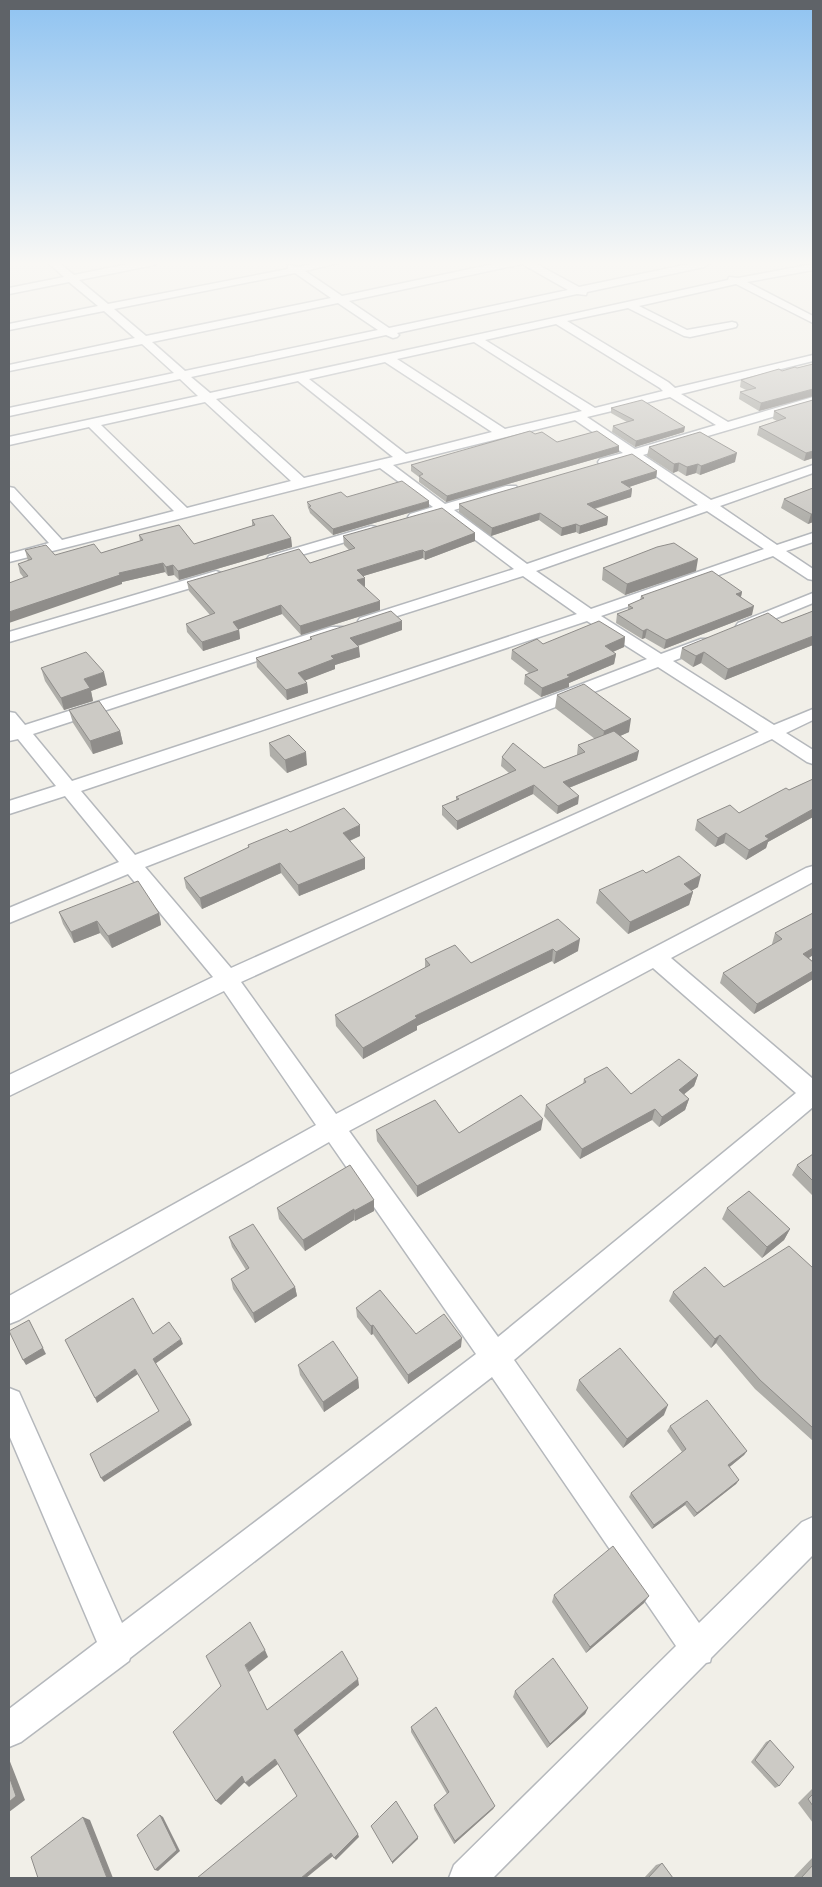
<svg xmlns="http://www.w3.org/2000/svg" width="822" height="1887" font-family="Jost,sans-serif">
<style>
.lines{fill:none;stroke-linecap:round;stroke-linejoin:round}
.street-casing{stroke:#b5b8bc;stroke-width:3}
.street{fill:#fff;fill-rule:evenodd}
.wall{fill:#afaea9}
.shaded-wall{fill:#8f8d8a}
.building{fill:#cccac5;stroke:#8f8d8a}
</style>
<rect width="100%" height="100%" fill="#f1efe8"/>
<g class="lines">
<g class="street-casing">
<path id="street" d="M47 262H58L74 275 138 262H159L154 265 79 280 108 304 288 269V265L298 267 321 262H342L305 271 342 296 503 262H533L579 287 698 262H708L709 264 704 267 587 292 586 295 577 294 397 333 399 335 397 337 393 338 386 335 191 377 210 393 728 280 729 277 738 278 813 264V270L747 282 813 316V323L736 284 639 306 687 330 732 322 736 323 737 325 736 327 732 328 690 337 684 336 628 308 567 321 668 382 675 388 813 355V361L681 394 728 422 813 397V405L643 455 711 500 813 465V473L720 506 777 545 813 533V542L786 551 813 569V580L808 579 773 556 601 616 661 654 701 639H713L715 642 713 645 673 661 774 725 813 709V720L786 733 813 750V764L807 762 772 739 241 982 336 1114 806 868 813 866V882L671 958 813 1079V1107L514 1360 699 1623 802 1522 813 1517V1555L711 1658 710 1662 706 1663 493 1878H449L454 1865 676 1646 492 1377 130 1658 129 1661 21 1742 9 1747V1709L97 1642 9 1435V1388L19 1392 122 1623 476 1354 329 1142 19 1320 9 1324V1296L316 1125 224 991 9 1096V1075L213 977 128 874 9 923V908L119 862 65 796 9 814V801L56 786 18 739 9 741V712L15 713 25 725 331 627H343L345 630 343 633 33 734 72 781 577 614 523 576 372 624H360L358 621 360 618 514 569 441 514 415 521 410 520 408 517 410 514 433 507 380 468 9 562V554L49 543 9 499V487L14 488 62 540 174 511 89 427 9 445V437L198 396 180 379 9 416V408L174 373 142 344 9 371V365L135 338 104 311 9 330V324L98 306 69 282 9 294V288L64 277ZM522 264 568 290 389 328 349 301ZM295 273 331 298 146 336 114 309ZM338 303 378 330 185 371 152 342ZM556 324 660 388 663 391 595 408 485 340ZM474 342 582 411 505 429 397 359ZM385 362 492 432 406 454 309 379ZM298 381 393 457 304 478 216 399ZM670 397 716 425 635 449 587 417ZM205 402 291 481 187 508 101 425ZM575 420 623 453 600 459 598 462 600 465 605 466 631 459 698 505 527 564 454 510 516 492 518 489 516 486H506L445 504 393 465ZM707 511 764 549 591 609 536 571ZM587 621 647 659 135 855 81 791ZM658 667 759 732 231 968 145 867ZM653 968 796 1093 498 1337 349 1131Z
M371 526 376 527 378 530 376 533 274 563 269 562 267 559 269 556Z
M216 571 221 573 224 576 221 579 9 642V632Z
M813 593V603L750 629H738L736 626 738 623Z"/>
</g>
<use href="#street" class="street"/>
</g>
<path class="wall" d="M813 364V396L759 411 739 399 740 392 746 390 740 387 741 380 782 371 797 368Z
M813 400V458L804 461 757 435 759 427 777 421 773 419 774 411Z
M611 408 684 432 635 447 612 432 613 426 627 422 611 413Z
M535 434 557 442 619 446V452L446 502 419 482V477L411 471V465Z
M649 447 735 462 700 475 696 473 686 476 678 471 673 473 647 456Z
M657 471 656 478 629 487 632 489 631 497 595 509 608 517 607 525 579 534 576 532 561 536 539 520 491 536 459 512V504Z
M813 488V522L808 524 781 508 784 499Z
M347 497 429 507 333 535 310 513 309 510 308 508 307 502Z
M252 520 291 538 292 547 179 580 174 575 168 576 165 572 122 582V584L24 578 20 573 18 564 28 561 25 550 55 555 101 553 140 541 139 535 194 544 252 526Z
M475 533V541L425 560 423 558 418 560 363 576 365 587H364L380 610 301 635 282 614 239 629 240 639 203 651 187 632 186 624 210 615 189 591 187 582 310 563 349 550 344 545 343 536Z
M603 568 696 571 625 595 602 580Z
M742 592 741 597 752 615 664 649 645 638 642 639 616 623 617 614 628 610V605L640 600 641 596Z
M813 611V645L725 680 701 663 693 667 680 658 682 648 782 623Z
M402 630 358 646 360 657 335 665V669L305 680 307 683 308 693 287 700 257 667 256 658 310 640V637Z
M625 637 624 647 613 652 616 654 614 664 569 683V687L541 697 524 684 525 675 529 673 511 659 512 650 543 644Z
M41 668 107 685 91 691 93 701 64 710 45 681Z
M557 695 629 732 620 736 637 760 569 788 578 804 557 814 533 794 457 830 442 815V806L456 800V797L509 773 501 766 502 757 544 768 577 755V754L578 745 595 739 555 708Z
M69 710 120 731 123 744 93 754 73 723Z
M269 743 307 765 287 773 270 756Z
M813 779V817L768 842 766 848 746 860 724 843 715 847 695 830 697 820 739 813Z
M290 832 360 836 350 841 365 869 299 896 281 873 202 909 186 888 184 878 248 848V845Z
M646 873 698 887 691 891 693 892 689 905 628 934 596 903 599 890Z
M59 912 159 913 161 925 112 948 100 933 74 943 63 924Z
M813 913V955L809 958 813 962V979L754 1014 720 983 723 973 773 945 772 944 775 933Z
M558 919 578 951 554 964 552 961 417 1026V1030L363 1059 336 1026 335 1015 425 968V959L471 963Z
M698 1075 694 1086 684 1094 689 1099 685 1110 659 1127 652 1120 580 1159 544 1116 546 1105 583 1084 584 1079 631 1094Z
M376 1130 459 1133 541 1130 417 1197 377 1141Z
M813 1154V1196L792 1175 797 1165Z
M374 1200V1211L355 1221 354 1220 305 1251 279 1219 277 1208Z
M727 1208 790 1229 784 1240 762 1258 722 1219Z
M229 1237 295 1287 297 1296 255 1323 233 1289 231 1279 246 1270 232 1247Z
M813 1268V1441L755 1389 716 1343 711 1348 669 1301 673 1292 724 1287Z
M356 1308 416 1334 461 1347 408 1384 373 1334 371 1335 357 1317Z
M298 1365 358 1378 359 1388 324 1412 300 1375Z
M579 1380 664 1415 623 1448 576 1390Z
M670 1426 747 1451 744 1455 729 1467 739 1480 736 1484 694 1517 685 1505 652 1529 629 1497 631 1493 682 1452 667 1431Z
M554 1595 644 1603 586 1653 552 1602Z
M515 1691 588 1708 585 1714 547 1748 513 1697Z
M411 1727 495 1806 493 1809 454 1844 434 1809V1805L447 1794 411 1732Z
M770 1740 779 1786 775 1788 751 1762 766 1742Z
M813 1788V1823L798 1803Z
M813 1857V1878H793Z
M662 1863 673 1878H644L656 1865Z"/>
<path class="shaded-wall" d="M813 389V396L759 411 761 403Z
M685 427 684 432 635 447 636 441Z
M619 446V452L446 502 447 496Z
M813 451V458L804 461 806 453Z
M737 453 735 462 700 475 701 466Z
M679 463 678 471 673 473 674 464Z
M698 464 696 473 686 476 687 467Z
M657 471 656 478 620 490 621 482Z
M632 489 631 497 586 511 587 504Z
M429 501V507L333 535V529Z
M540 513 539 520 491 536 492 528Z
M811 514H813V522L808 524Z
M608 517 607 525 579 534 580 526Z
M576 524V532L561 536 562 528Z
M475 533V541L425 560V552Z
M291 538 292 547 179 580 178 571Z
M423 550V558L357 578V570Z
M698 559 696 571 625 595 627 584Z
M163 563 165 572 122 582V584L9 623V612L119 573Z
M173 565 174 575 168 576 166 567Z
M365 578V587L357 589V580Z
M742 592 740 600 736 594Z
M380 601V610L301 635 300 626Z
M281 605 282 614 234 631 233 622Z
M754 606 752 615 664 649 666 640Z
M402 621V630L351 648 350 638Z
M647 629 645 638 642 639 643 631Z
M239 630 240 639 203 651 202 642Z
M813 636V645L725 680 728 669Z
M625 637 624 647 603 656 605 646Z
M359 647 360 657 335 665V669L299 683 298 673 331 656Z
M704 652 701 663 693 667 696 656Z
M616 654 614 664 569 683V687L541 697 542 688 567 675Z
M104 672 107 685 91 691 93 701 64 710 61 698 84 679Z
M307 683 308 693 287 700 286 690Z
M631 719 629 732 602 744 604 731Z
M120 731 123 744 93 754 90 741Z
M639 751 637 760 561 791 563 782Z
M306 752 307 765 287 773 285 760Z
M534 785 533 794 457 830V821Z
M579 796 578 804 557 814 558 806Z
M813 809V817L768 842 766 848 746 860 749 850 765 836Z
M360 825V836L344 843 343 833Z
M726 833 724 843 715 847 718 838Z
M365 858V869L299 896 298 885Z
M280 863 281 873 202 909 200 898Z
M701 875 698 887 681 897 684 884Z
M693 892 689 905 628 934 630 922Z
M159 913 161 925 112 948 108 936Z
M97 921 100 933 74 943 71 932Z
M580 939 578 951 554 964 556 952Z
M813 948V955L799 964 803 954Z
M553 949 552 961 417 1026V1030L363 1059V1048L415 1016Z
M813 971V979L754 1014 757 1004Z
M698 1075 694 1086 676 1101 679 1090Z
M689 1099 685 1110 659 1127 662 1117Z
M655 1109 652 1120 580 1159 582 1149Z
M543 1119 541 1130 417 1197V1186Z
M374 1200V1211L355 1221 354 1211Z
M354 1209V1220L305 1251 303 1240Z
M790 1229 784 1240 762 1258 767 1247Z
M295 1287 297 1296 255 1323 253 1313Z
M29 1320 46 1354 26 1365 23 1360Z
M373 1325V1334L371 1335V1326Z
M720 1335 716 1343 711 1348 715 1339Z
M462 1338 461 1347 408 1384V1375Z
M181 1339 183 1344 155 1364 153 1359Z
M135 1369 138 1374 97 1403 95 1398Z
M358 1378 359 1388 324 1412 323 1402Z
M668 1405 664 1415 623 1448 627 1439Z
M190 1420 192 1425 104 1482 101 1478Z
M747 1451 744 1455 726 1470 728 1465Z
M739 1480 736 1484 694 1517 697 1513Z
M687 1501 685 1505 652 1529 654 1525Z
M649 1596 644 1603 586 1653 590 1647Z
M265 1650 268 1657 249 1672 245 1665Z
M358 1679 359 1685 297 1736 294 1730Z
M588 1708 585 1714 547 1748 550 1744Z
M9 1759 25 1800 9 1812Z
M275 1759 278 1764 249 1787 245 1783Z
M242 1776 246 1781 221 1805 216 1801Z
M495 1806 493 1809 454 1844 455 1841Z
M160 1815 163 1817 180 1851 158 1871 155 1870Z
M83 1817 90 1820 113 1878H107Z
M358 1834 359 1837 336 1860 334 1858Z
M418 1837V1839L392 1864V1862Z
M331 1853 333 1856 306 1878H301Z"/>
<path class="building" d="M813 364V389L761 403 740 392 756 388 741 380 779 369 782 371 795 367 797 368Z
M642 400 685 427 636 441 613 426 634 420 611 408Z
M813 400V451L806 453 759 427 786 418 774 411Z
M530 431 535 434 542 432 557 442 597 431 619 446 447 496 419 476 423 474 411 465Z
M700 432 737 453 701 466 698 464 687 467 679 463 674 464 649 447Z
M632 454 657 471 621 482 632 489 587 504 608 517 580 526 576 524 562 528 540 513 492 528 459 504Z
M402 481 429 501 333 529 309 507 311 506 307 502 341 492 347 497Z
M813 488V514H811L784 499Z
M442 508 475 533 425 552 423 550 418 551 357 570 365 578 357 580 380 601 300 626 281 605 233 622 239 630 202 642 186 624 215 613 187 582 299 549 310 563 355 548 343 536Z
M273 515 291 538 178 571 173 565 166 567 163 563 119 573 120 575 9 612V583L28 576 18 564 32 559 25 550 46 545 55 555 94 544 101 553 143 540 139 535 179 525 194 544 255 525 252 520Z
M674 543 698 559 627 584 603 568 657 547Z
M712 571 742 592 736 594 754 606 666 640 647 629 643 631 617 614 633 608 628 605 644 598 641 596Z
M391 611 402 621 350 638 359 647 331 656 334 659 298 673 307 683 286 690 256 658 312 639 310 637Z
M813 611V636L728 669 704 652 696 656 682 648 768 613 782 623Z
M599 621 625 637 605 646 616 654 567 675 570 677 542 688 525 675 538 670 512 650 537 639 543 644Z
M86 652 104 672 84 679 90 688 61 698 41 668Z
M584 684 631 719 604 731 557 695Z
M99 701 120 731 90 741 69 710Z
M614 731 639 751 563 782 579 796 558 806 534 785 457 821 442 806 459 799 456 797 516 770 502 757 513 743 544 768 585 752 578 745Z
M289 735 306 752 285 760 269 743Z
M813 779V809L765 836 769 839 749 850 726 833 718 838 697 820 730 805 739 813 786 788 789 790Z
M344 808 360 825 343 833 365 858 298 885 280 863 200 898 184 878 249 847 248 845 287 829 290 832Z
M679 856 701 875 684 884 693 892 630 922 599 890 643 870 646 873Z
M138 881 159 913 108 936 97 921 71 932 59 912Z
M813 913V948L803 954 813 962V971L757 1004 723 973 782 939 775 933Z
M558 919 580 939 556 952 553 949 415 1016 417 1018 363 1048 335 1015 430 965 425 959 455 945 471 963Z
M679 1059 698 1075 679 1090 689 1099 662 1117 655 1109 582 1149 546 1105 586 1082 584 1079 607 1067 631 1094Z
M521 1095 543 1119 417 1186 376 1130 435 1100 459 1133Z
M813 1154V1181L797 1165Z
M350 1165 374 1200 354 1211V1209L303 1240 277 1208Z
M749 1191 790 1229 767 1247 727 1208Z
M253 1224 295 1287 253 1313 231 1279 249 1268 229 1237Z
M789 1246 813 1268V1380L812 1381 813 1382V1428L760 1380 720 1335 715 1339 673 1292 705 1267 724 1287Z
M380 1290 416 1334 444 1314 462 1338 408 1375 373 1325 371 1326 356 1308Z
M133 1298 153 1334 169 1322 181 1339 153 1359 190 1420 101 1478 90 1454 159 1411 135 1369 95 1398 65 1340Z
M29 1320 43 1348 23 1360 9 1331Z
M333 1341 358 1378 323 1402 298 1365Z
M620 1348 668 1405 627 1439 579 1380Z
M707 1400 747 1451 728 1465 739 1480 697 1513 687 1501 654 1525 631 1493 686 1449 670 1426Z
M613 1546 649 1596 590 1647 554 1595Z
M250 1622 265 1650 245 1665 267 1710 342 1651 358 1679 294 1730 358 1834 334 1858 331 1853 301 1878H197L297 1796 275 1759 245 1783 242 1776 216 1801 173 1732 221 1686 206 1656Z
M553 1658 588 1708 550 1744 515 1691Z
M436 1707 495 1806 455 1841 434 1805 449 1792 411 1727Z
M770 1740 794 1767 779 1786 755 1760Z
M9 1776 16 1796 9 1802Z
M813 1794V1806L808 1799Z
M396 1801 418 1837 392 1862 371 1826Z
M160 1815 177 1850 155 1870 137 1835Z
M83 1817 107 1878H38L31 1857Z
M662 1863 673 1878H648Z
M813 1865V1878H801Z"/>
<linearGradient id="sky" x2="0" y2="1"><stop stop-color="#8fc3f1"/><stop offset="0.5" stop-color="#f9f8f5"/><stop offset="1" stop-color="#f9f8f5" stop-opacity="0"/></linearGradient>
<rect width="822" height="526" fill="url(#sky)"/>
<rect width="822" height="1887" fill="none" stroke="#5f6368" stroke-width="20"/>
</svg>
